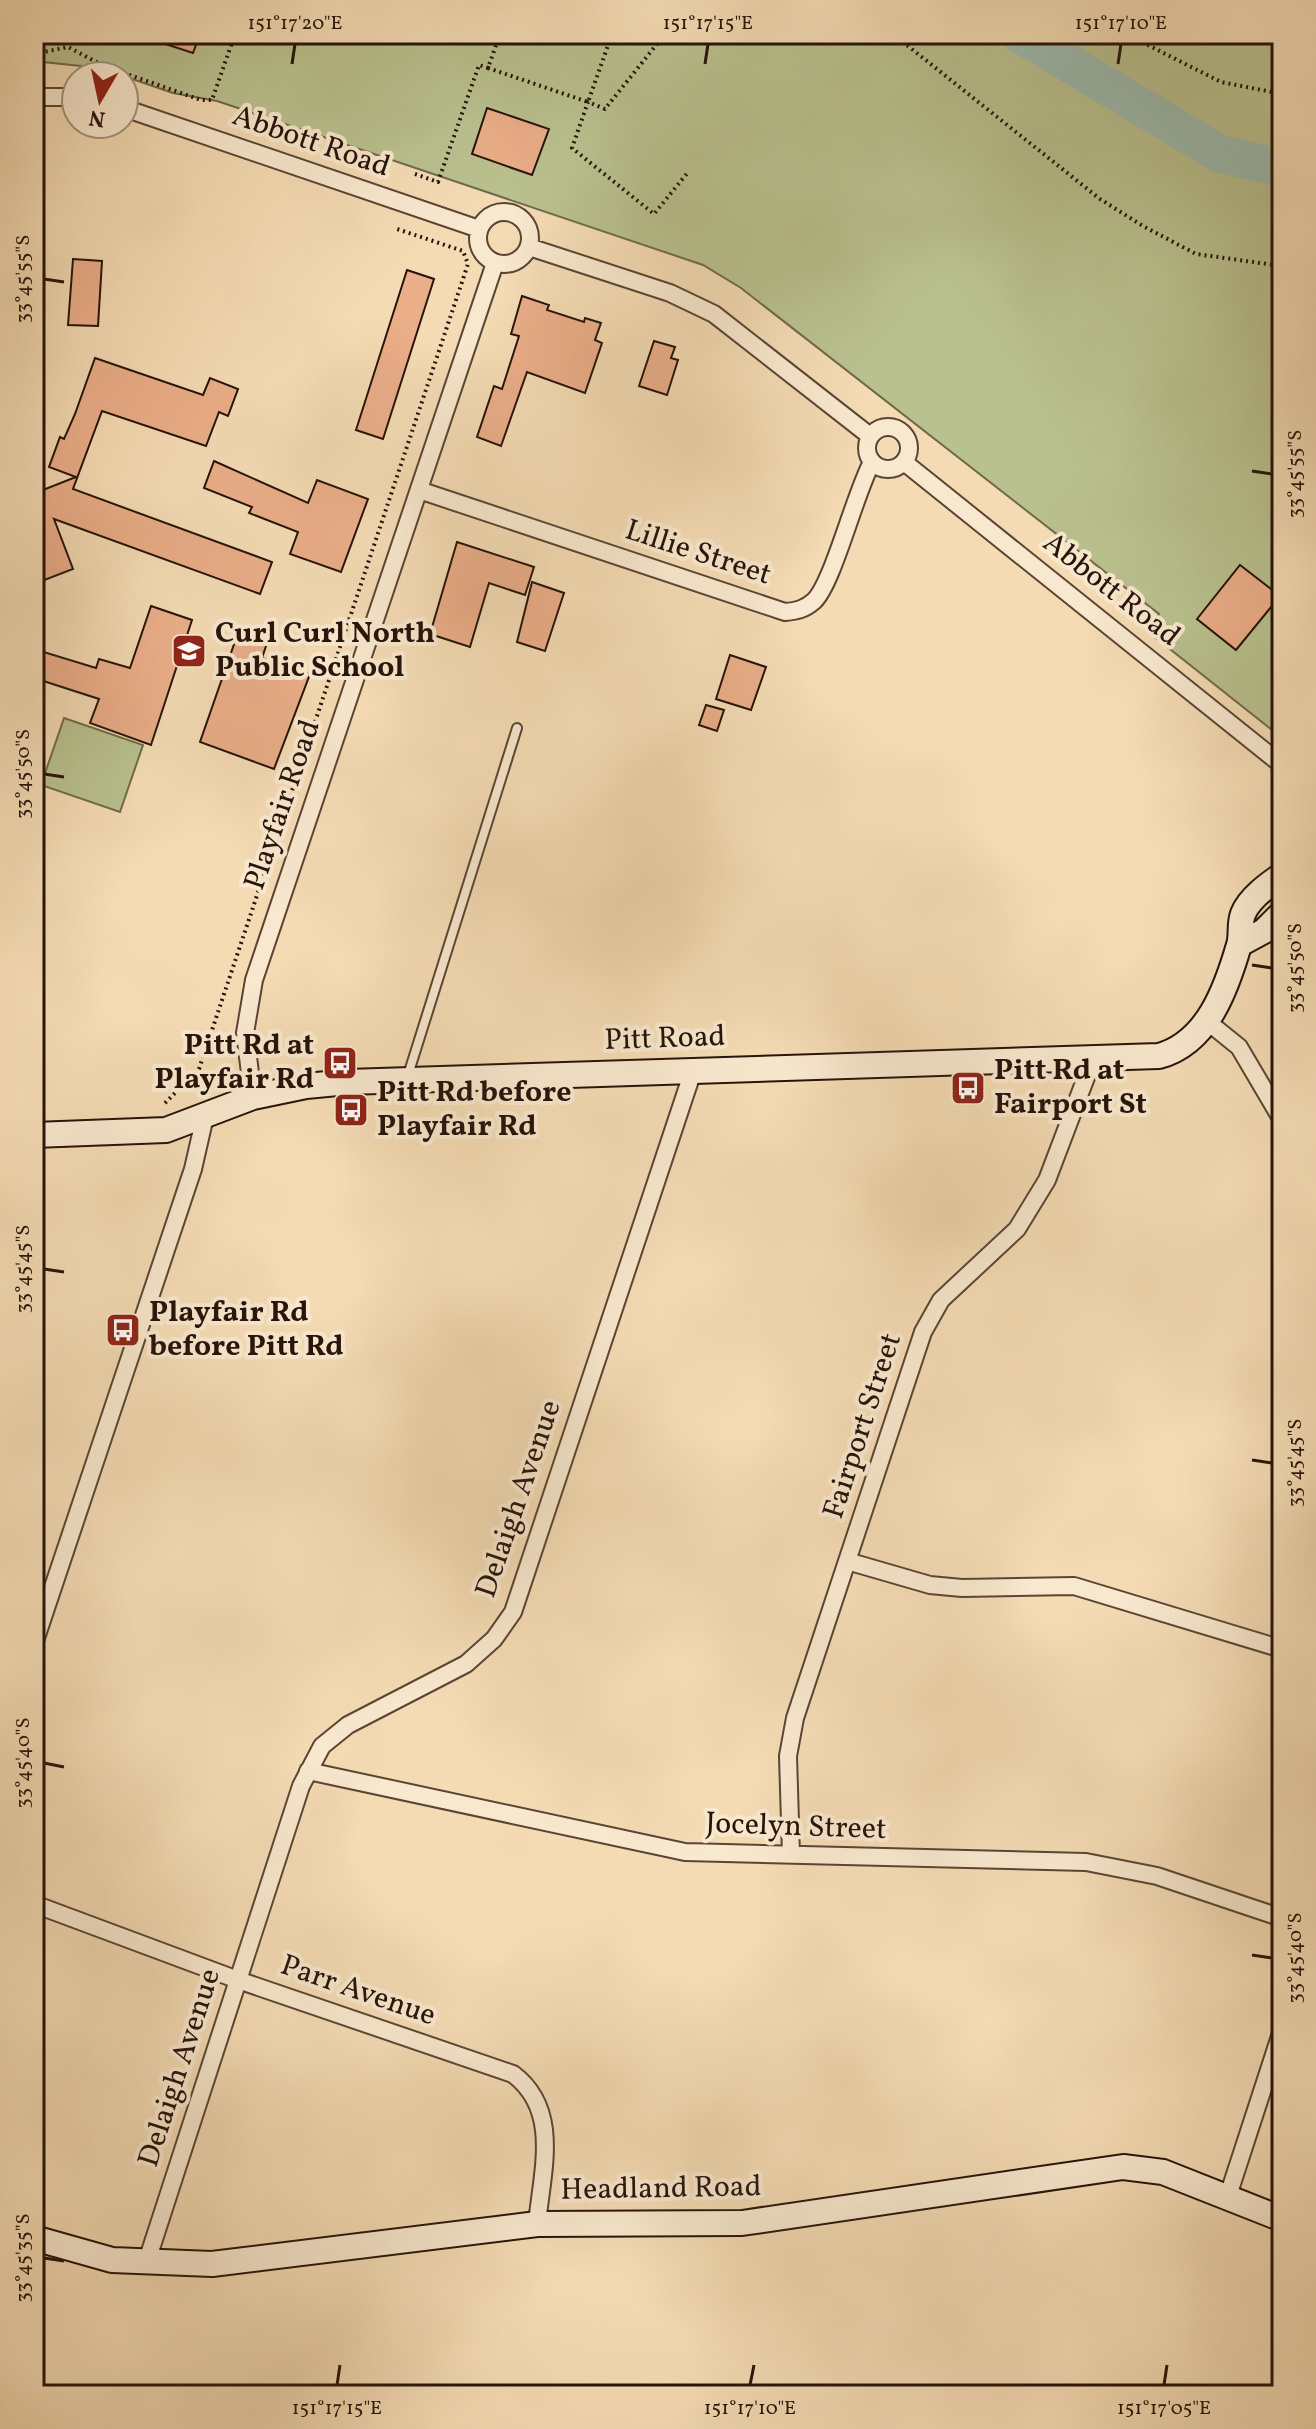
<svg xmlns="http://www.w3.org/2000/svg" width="1316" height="2429" font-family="Vollkorn,serif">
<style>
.green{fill:#b9c18f;stroke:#706a4c;stroke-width:2}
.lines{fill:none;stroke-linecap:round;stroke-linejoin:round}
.river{stroke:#9cbbaf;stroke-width:38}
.building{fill:#eaae89;stroke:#26130a;stroke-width:2}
.lane-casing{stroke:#5a4534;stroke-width:12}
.street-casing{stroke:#5a4534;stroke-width:20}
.secondary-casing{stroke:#26130a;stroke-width:28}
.path{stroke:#26130a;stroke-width:4;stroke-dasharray:2 4;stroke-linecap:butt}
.lane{stroke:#f8e8ce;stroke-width:8}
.street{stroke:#f8e8ce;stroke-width:16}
.secondary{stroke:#f8e8ce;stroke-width:24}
.ticks{fill:none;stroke:#26130a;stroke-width:3}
.labels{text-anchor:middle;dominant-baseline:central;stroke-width:8;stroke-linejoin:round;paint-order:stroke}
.street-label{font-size:30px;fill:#26130a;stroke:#f8e8ce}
.poi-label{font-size:30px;font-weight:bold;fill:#26130a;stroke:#f8e8ce;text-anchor:start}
.neatline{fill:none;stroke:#26130a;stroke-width:3}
.ticks-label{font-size:20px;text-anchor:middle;fill:#26130a}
</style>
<rect width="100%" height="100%" fill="#f4dbb4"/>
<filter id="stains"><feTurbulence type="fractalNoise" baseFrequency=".0025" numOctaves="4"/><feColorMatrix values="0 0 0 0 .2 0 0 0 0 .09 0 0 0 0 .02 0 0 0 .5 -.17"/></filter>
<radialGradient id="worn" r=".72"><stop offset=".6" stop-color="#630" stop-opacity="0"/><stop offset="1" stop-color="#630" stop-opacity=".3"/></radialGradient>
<path class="green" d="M34 34H1282V738L1146 630 1159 614 741 288 703 265 217 101 173 93 100 68 34 61Z
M64 718 143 745 120 812 41 785Z"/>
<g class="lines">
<path class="river" d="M1020 34 1220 154 1282 168"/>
</g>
<path class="building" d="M145 34H200L193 53 144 37Z
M487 108 549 129 532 175 472 154Z
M73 259 102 261 98 326 68 325Z
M407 270 434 279 383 439 356 430Z
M522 296 549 305 547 310 584 322 585 318 601 323 595 340 602 343 585 393 527 372 501 446 477 437 494 386 502 389 519 336 511 334Z
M654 341 675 347 671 358 678 360 667 395 639 386Z
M95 358 203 395 210 378 238 389 228 416 219 412 206 446 102 411 73 489 272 562 260 594 54 519 73 569 34 584V471L43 490 76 477 49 467 60 437 64 439 75 414Z
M214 461 308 503 317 480 368 499 341 572 290 554 298 532 249 513 252 507 204 488Z
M457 542 534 567 525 595 489 583 470 647 430 634Z
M1240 565 1280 596 1236 650 1197 619Z
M532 582 564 593 545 651 517 642Z
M151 606 192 620 151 745 90 723 99 699 34 678V649L96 668 99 659 130 668Z
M239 630 268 640 262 658 310 674 274 769 200 742Z
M730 655 766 667 751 710 716 699Z
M706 705 724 710 717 731 699 725Z"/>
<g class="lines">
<g class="lane-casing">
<path id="lane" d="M408 1075 517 728"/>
</g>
<g class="street-casing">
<path id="street" d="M34 97H76
M124 108 479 229
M478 238a26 26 0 1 1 52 0a26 26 0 1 1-52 0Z
M529 247 670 293 714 314 870 436
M867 448a21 21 0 1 1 42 0a21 21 0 1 1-42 0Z
M904 462 1282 765
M419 490 785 612C797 611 805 609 814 601 833 583 855 493 872 462
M1208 1022 1239 1047 1282 1120
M253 1097 245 1033 254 980 495 263
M847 1561 930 1585 962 1588 1074 1586 1282 1649
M34 1644 193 1169 206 1112
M308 1771 685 1852 1086 1862 1157 1876 1282 1918
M791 1854 788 1756 795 1718 923 1332 941 1300 1017 1229 1047 1180 1093 1059
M34 1904 238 1980 513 2074C561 2110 542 2171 537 2224
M1228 2196 1282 2030
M146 2264 301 1786 322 1746 348 1725 466 1664 494 1639 513 1612 693 1071"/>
</g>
<g class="secondary-casing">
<path id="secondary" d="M1240 944 1264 931 1282 913
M34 1135 166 1130 253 1097 306 1086 348 1082 1159 1056C1207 1043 1226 990 1239 945 1242 936 1239 924 1243 914 1249 898 1269 884 1282 875
M34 2238 112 2260 212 2264 537 2224 742 2223 1123 2167 1163 2172 1282 2219"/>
</g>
<path class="path" d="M500 34 488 68 588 102 612 34
M665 34 605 109 588 102 572 148 654 214 689 171
M893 34 1100 199 1143 226 1196 254 1282 266
M1126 34 1221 82 1282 94
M34 54 68 47 104 66 201 100H212L235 34
M415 174 438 182 479 65 488 68
M165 1103 199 1069 468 264 463 251 397 229"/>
<use href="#lane" class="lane"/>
<use href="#street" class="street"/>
<use href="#secondary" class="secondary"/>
</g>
<path class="ticks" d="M292 64 295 44M705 64 708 44M1118 64 1121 44M44 279 64 282M1252 471 1272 474M44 774 64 777M1252 965 1272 968M44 1269 64 1272M1252 1460 1272 1463M44 1763 64 1767M1252 1955 1272 1958M44 2258 64 2261M337 2385 340 2365M750 2385 754 2365M1164 2385 1167 2365"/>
<defs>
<g id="school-square" transform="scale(1.8)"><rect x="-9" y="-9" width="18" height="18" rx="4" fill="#8f2418" stroke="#f8e8ce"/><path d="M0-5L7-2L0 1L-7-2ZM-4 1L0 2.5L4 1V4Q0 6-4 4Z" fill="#fff"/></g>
<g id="bus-square" transform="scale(1.8)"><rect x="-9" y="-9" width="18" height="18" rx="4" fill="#8f2418" stroke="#f8e8ce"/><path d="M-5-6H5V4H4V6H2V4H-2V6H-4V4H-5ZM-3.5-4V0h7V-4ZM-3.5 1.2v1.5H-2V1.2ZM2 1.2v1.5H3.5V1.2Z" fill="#fff"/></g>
</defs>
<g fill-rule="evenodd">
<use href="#school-square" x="189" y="651"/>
<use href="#bus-square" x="340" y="1063"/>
<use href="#bus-square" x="968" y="1088"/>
<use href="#bus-square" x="351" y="1110"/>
<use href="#bus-square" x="123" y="1330"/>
</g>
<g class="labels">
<g class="street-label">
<text transform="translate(311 142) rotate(19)">Abbott Road</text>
<text transform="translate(698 553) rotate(18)">Lillie Street</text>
<text transform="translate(1111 590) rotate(38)">Abbott Road</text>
<text transform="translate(283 805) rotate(-71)">Playfair Road</text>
<text transform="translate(665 1039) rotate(-2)">Pitt Road</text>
<text transform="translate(863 1426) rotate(-72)">Fairport Street</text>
<text transform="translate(519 1499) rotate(-71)">Delaigh Avenue</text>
<text transform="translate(796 1827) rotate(2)">Jocelyn Street</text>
<text transform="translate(358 1991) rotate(19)">Parr Avenue</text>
<text transform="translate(180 2068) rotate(-72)">Delaigh Avenue</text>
<text transform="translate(661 2189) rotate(-1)">Headland Road</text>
</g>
<g class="poi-label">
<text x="215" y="634">Curl Curl North<tspan x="215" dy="34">Public School</tspan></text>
<text x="314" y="1046" text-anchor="end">Pitt Rd at<tspan x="314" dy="34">Playfair Rd</tspan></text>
<text x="994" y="1071">Pitt Rd at<tspan x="994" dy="34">Fairport St</tspan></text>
<text x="377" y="1093">Pitt Rd before<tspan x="377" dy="34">Playfair Rd</tspan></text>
<text x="149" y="1313">Playfair Rd<tspan x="149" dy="34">before Pitt Rd</tspan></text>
</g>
</g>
<rect width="1316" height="2429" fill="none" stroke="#f4dbb4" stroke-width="88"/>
<g transform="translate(100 100) rotate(189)"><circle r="38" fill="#f8e8ce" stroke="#a49380" stroke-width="2"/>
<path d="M0-6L14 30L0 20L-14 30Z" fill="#8f2418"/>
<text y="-12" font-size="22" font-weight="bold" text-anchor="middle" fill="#26130a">N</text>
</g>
<rect x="44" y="44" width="1228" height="2341" class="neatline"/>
<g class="ticks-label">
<text x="295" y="29">151°17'20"E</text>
<text x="708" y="29">151°17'15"E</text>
<text x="1121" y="29">151°17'10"E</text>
<text transform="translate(22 279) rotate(-90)" y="7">33°45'55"S</text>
<text transform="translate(1294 474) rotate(-90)" y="7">33°45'55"S</text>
<text transform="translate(22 774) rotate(-90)" y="7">33°45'50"S</text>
<text transform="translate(1294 968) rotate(-90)" y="7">33°45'50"S</text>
<text transform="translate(22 1269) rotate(-90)" y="7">33°45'45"S</text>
<text transform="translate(1294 1463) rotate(-90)" y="7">33°45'45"S</text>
<text transform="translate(22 1763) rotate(-90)" y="7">33°45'40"S</text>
<text transform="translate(1294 1958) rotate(-90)" y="7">33°45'40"S</text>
<text transform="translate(22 2258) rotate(-90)" y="7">33°45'35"S</text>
<text x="337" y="2414">151°17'15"E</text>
<text x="750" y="2414">151°17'10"E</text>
<text x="1164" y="2414">151°17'05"E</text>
</g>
<rect width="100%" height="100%" filter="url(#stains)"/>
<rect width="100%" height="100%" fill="url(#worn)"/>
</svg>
